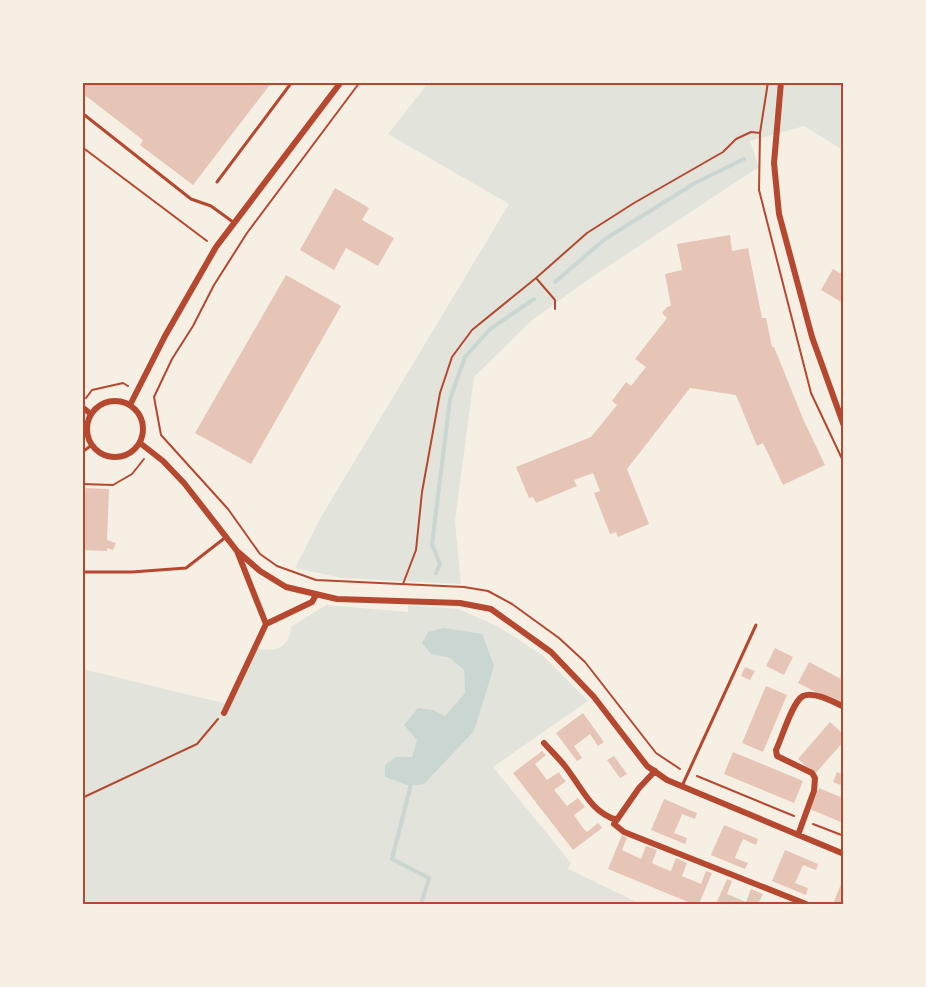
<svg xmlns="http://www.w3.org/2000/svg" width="926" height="987" font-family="Montserrat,sans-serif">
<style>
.green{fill:#e2e4dc;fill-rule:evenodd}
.water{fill:#c9d6d2}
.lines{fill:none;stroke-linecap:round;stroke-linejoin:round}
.stream{stroke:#c9d6d2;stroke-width:4}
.building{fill:#e6c5b7}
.path{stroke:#b5482f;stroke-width:2}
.service{stroke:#b5482f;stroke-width:3}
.minor{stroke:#b5482f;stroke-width:6}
.neatline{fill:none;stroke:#b5482f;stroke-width:2}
</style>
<rect width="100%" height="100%" fill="#f6efe4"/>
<path class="green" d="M428 83H843V150L804 126 750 141 759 167 589 279 531 321 474 377 455 521 461 584 342 578 295 568 321 517 509 204 388 134Z
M326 605 408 612V605L459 609 499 627 542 655 588 701 493 767 571 863 568 869 641 904H83V669L227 704 254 649C275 651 288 651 291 627ZM431 654 494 666 409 786 385 777V765L396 757 412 758 417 740 433 710 445 716 465 693 464 670 450 658Z"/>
<path class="water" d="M444 628 482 634 494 666 474 731 424 784 409 786 385 777V765L396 757H412L417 740 404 725 418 708 433 710 445 716 465 693 464 670 450 658 431 654 422 643 428 632Z"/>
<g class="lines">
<path class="stream" d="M555 282 605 239 695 183 744 159
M436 573 440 564 432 544 450 399 465 357 490 329 534 299
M411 784 392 859 429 878 421 904"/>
</g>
<path class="building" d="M82 82H272L193 185 140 145 143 140 82 93Z
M335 188 369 208 362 220 394 238 378 266 346 248 334 270 300 250Z
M730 235 732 251 748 248 762 318H766L772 347H774L804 421 825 465 783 485 763 443 757 446 736 395 690 388 627 469 649 524 618 537 616 532 610 534 594 493 600 491 593 473 574 480 577 486 536 503 533 497 529 498 516 467 591 437 617 405 612 401 626 382 631 386 646 367 635 359 667 318 662 313 667 307 671 306 665 274 682 270 677 244Z
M833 269 843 275V303L821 290Z
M286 275 341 306 251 464 195 433Z
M82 488 109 489 107 540 116 543 113 550 107 548V551L82 550Z
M775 648 793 657 784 675 766 666Z
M809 662 843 680V706L798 683Z
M745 667 755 671 750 680 741 676Z
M766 686 787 695 763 752 742 743Z
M583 713 604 742 598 746 590 734 577 744 574 746 582 758 577 761 556 733Z
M830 722 843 734V742L815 774 798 759Z
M542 751 546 755 535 764 547 780 559 772 562 777 566 781 554 790 567 806 578 798 585 807 574 815 583 828 587 832 598 823 602 828 573 850 513 773Z
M733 752 803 781 794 803 724 774Z
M614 756 627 774 620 778 607 760Z
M837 772 843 775V786L833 782Z
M819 788 843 798V823L810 809Z
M664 799 697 813 695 819 682 814 680 819 674 833 687 838 685 844 651 830Z
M724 825 758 839 756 845 743 839 736 855 735 858 748 863 745 869 711 855Z
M622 835 627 838 622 850 641 859 646 846 652 848 657 850 652 863 665 869 671 871 676 858 687 863 682 876 701 884 706 871 712 873 699 904H693L608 869Z
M785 850 818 864 816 870 803 865 797 879 795 883 808 888 806 895 772 881Z
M727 879 732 881 727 894 746 902 751 889 763 894 758 904H716Z
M843 879V904H833Z"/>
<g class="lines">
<path class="path" d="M360 82 247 233 214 285 193 326 172 359 154 397 161 435 228 509 260 554 277 566 316 580 464 587 488 591 512 604 559 638 585 662 656 753 680 769
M768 82 760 133 759 190 811 393 844 463
M82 147 207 241
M536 278 555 300V309
M86 398 92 390 123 383 128 386
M82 484 113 485 132 474 144 459
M403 584 416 550 422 492 440 393 452 357 472 330 536 278 587 233 634 203 723 152 736 139 751 132 760 133
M697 776 794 816
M82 798 197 744 218 719
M813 824 844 836"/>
<path class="service" d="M82 113 191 199 211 206 233 222
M217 182 292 82
M82 452 92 445
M82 572H132L186 568 226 537
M682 786 756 625"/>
<path class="minor" d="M781 82 774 163 779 214 812 337 844 426
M87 429a28 28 0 1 1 56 0a28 28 0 1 1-56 0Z
M130 405 165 336 216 247 341 82
M82 407 91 414
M140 443 163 461 184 483 237 551 260 571 286 587 337 599 460 603 491 609 551 652 594 697 647 766 667 780 844 854
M266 624 312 602 316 595
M224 713 266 624 237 551
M544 743C553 753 563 762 570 773 584 792 593 813 617 820
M655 771 639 788 614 824 624 832 806 904
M798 835 814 791 815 778 812 773 777 756 776 750C782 738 792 702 803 696 814 691 834 702 844 707"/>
</g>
<rect width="926" height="987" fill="none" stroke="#f6efe4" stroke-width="168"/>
<rect x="84" y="84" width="758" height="819" class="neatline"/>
</svg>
